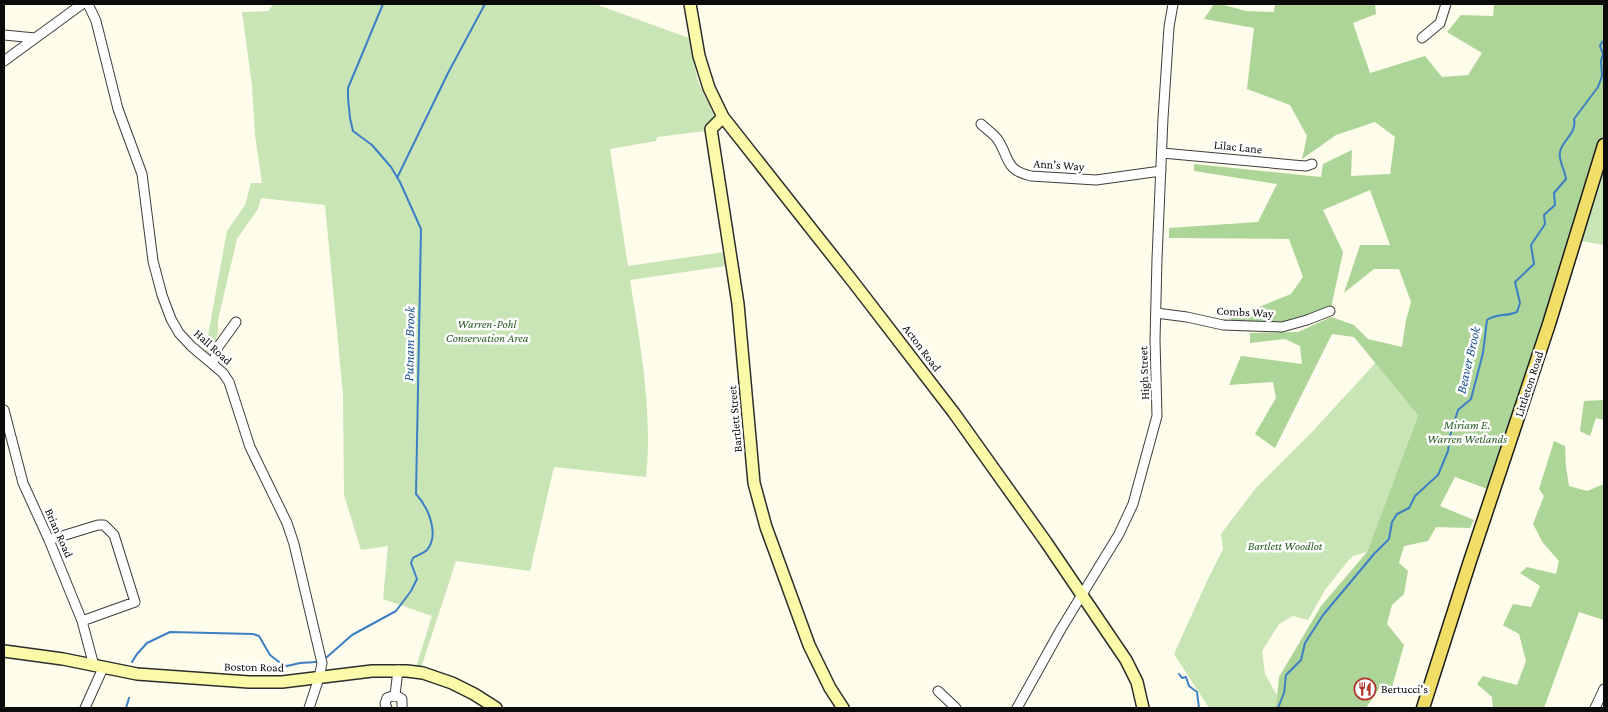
<svg xmlns="http://www.w3.org/2000/svg" width="1608" height="712" font-family="'Crimson Pro',serif">
<style>
.green{fill:#c9e5b6}
.forest{fill:#acd597}
.lines{fill:none;stroke-linecap:round;stroke-linejoin:round}
.stream{stroke:#3d7fc4;stroke-width:2}
.street-casing{stroke:#3e3e3e;stroke-width:11}
.secondary-casing{stroke:#2d2d2d;stroke-width:14}
.primary-casing{stroke:#1c1c1c;stroke-width:15}
.street{stroke:#fff;stroke-width:9}
.secondary{stroke:#fafaa9;stroke-width:11}
.primary{stroke:#f0de67;stroke-width:12}
.labels{text-anchor:middle;dominant-baseline:central;stroke-width:5;stroke-linejoin:round;paint-order:stroke}
.street-label{font-size:12px;fill:#0b0b0b;stroke:#fff}
.park-label{font-size:12px;font-style:italic;fill:#265e20;stroke:#fff}
.poi-label{font-size:12px;fill:#0b0b0b;stroke:#fff;text-anchor:start}
.water-label{font-size:14px;font-style:italic;fill:#1d5294;stroke:#fff}
</style>
<rect width="100%" height="100%" fill="#fefcea"/>
<path class="green" d="M273 4H595L689 38 698 82 714 115V119L706 131 657 137 656 141 610 149 628 266 724 252 726 266 630 280C640 344 653 411 646 477L554 467 530 571 456 561 421 668 416 667 432 616 383 599 388 546 361 550 344 495 343 395 325 205 261 198 258 209 237 239 218 320V332L212 357 205 352 227 231 245 205 251 183H262L255 135 252 86 242 12 269 11Z
M1604 168V245L1581 241Z
M1380 358 1427 390 1367 552 1353 556 1348 561 1325 590 1308 620 1293 616 1279 624 1262 651 1265 674 1278 697 1277 708H1209L1174 654 1207 581 1223 549 1221 534 1255 489 1311 433Z"/>
<path class="forest" d="M1214 4H1220L1246 11 1274 12 1275 4H1375L1376 14 1353 23 1370 73 1425 56 1442 77 1468 75 1482 53 1447 32 1461 15 1493 16 1494 4H1604V145L1493 491 1455 477 1440 506 1474 520 1470 528 1436 527 1428 541 1404 546 1399 563 1408 571 1404 594 1392 605 1387 624 1404 645 1392 687H1380L1366 708H1276L1279 677 1321 606 1367 552 1418 415 1354 337 1332 334 1275 448 1255 434 1276 398 1273 382 1229 385 1241 356 1302 364 1300 346 1285 339 1250 343V333L1298 332 1331 317 1354 325 1368 339 1402 347 1406 320 1411 302 1399 269H1374L1344 293 1360 245H1390L1370 190 1323 210 1343 252 1331 308 1282 327 1249 325 1229 319 1291 294 1303 277 1289 239 1169 238V228L1258 222 1277 184 1194 171V164L1321 177 1323 164 1352 150 1351 176 1390 174 1395 137 1375 122 1336 135 1302 159 1307 136 1290 105 1247 89 1254 28 1204 19Z
M1604 400V420L1596 418 1590 436 1580 431 1584 401Z
M1554 441 1565 446 1566 467 1569 486 1587 491 1604 484V620L1579 612 1544 708H1493L1492 697 1477 684 1483 676 1517 685 1526 661 1519 634 1503 625 1513 604 1531 607 1540 586 1520 573 1527 567 1556 574 1559 561 1543 543 1533 524 1544 496 1539 489Z"/>
<g class="lines">
<path class="stream" d="M397 178 448 73 485 4
M327 657 352 635 396 611 411 591 417 579 411 563 413 558C417 555 423 554 427 550 440 534 428 507 416 494L421 229 400 182 391 167 372 145 353 131 350 118 348 98V88L383 4
M132 662 137 654 147 643 170 632 253 634 259 636 270 655 283 665 287 666 300 663 316 662
M1179 674 1182 678 1186 677 1189 686 1197 692 1199 708
M126 708 129 698
M1278 708 1284 693 1286 675 1301 660 1305 643 1323 615 1374 554 1389 539 1392 522 1397 514 1409 508 1415 496 1438 475 1448 451 1450 436 1458 410 1471 399 1483 353 1487 320C1497 313 1505 317 1517 312L1520 303 1515 282 1534 264 1531 245 1545 224 1544 215 1555 205 1554 193 1566 179C1565 170 1558 160 1560 152 1562 140 1577 134 1574 119L1598 87 1602 76 1601 61 1603 54 1600 46 1602 42 1604 41"/>
<g class="street-casing">
<path id="street" d="M88 4 96 21 118 109 142 174 153 261 162 295 171 319 179 333 191 346 223 373 229 382 250 447 287 523 294 544 322 663 319 678 309 708
M4 35 35 38
M1422 38 1440 23 1446 4
M4 61 82 4
M981 124C986 129 994 134 998 140 1010 159 1005 170 1031 176L1096 180 1161 171
M1162 153 1293 165 1306 166 1312 164
M1156 313 1187 317 1223 325 1282 327 1307 320 1330 311
M213 364 218 347 236 322
M4 410 23 483 49 540 82 621 94 666
M49 540 98 525H104L114 535 135 602 82 621
M938 691 956 708
M395 695 398 670
M85 708 103 668
M387 708 385 704 387 698 395 695 402 699V708
M1017 708 1061 629 1119 534 1133 504 1157 416 1155 340 1157 259 1163 118 1169 27 1173 4
M1595 708 1604 689"/>
</g>
<g class="secondary-casing">
<path id="secondary" d="M690 4 699 56 709 88 723 117 854 283 954 413 1046 542 1126 660 1137 682 1143 708
M723 117 711 129 738 304 754 483 766 527 809 645 830 688 843 708
M4 651 63 659 137 674 249 682H282L372 671H407L423 673 452 683 474 694 496 708"/>
</g>
<g class="primary-casing">
<path id="primary" d="M1423 708 1469 564 1549 324 1604 145"/>
</g>
<use href="#street" class="street"/>
<use href="#secondary" class="secondary"/>
<use href="#primary" class="primary"/>
</g>
<defs>
<g id="restaurant-ring" transform="scale(1.125)"><circle r="9.5" fill="#fff" stroke="#b2352c" stroke-width="1.5"/><path d="M-5-6h1v4h1v-4h1v4h1v-4h1v5L-1.5 .5V6h-2V.5L-5-1ZM5-6V6H3V1.5H1.5Q1.5-4 5-6Z" fill="#b2352c"/></g>
</defs>
<g fill-rule="evenodd">
<use href="#restaurant-ring" x="1365" y="689"/>
</g>
<g class="labels">
<g class="street-label">
<text transform="translate(1238 147) rotate(6)">Lilac Lane</text>
<text transform="translate(1059 165) rotate(4)">Ann's Way</text>
<text transform="translate(1245 312) rotate(3)">Combs Way</text>
<text transform="translate(213 347) rotate(42)">Hall Road</text>
<text transform="translate(922 348) rotate(53)">Acton Road</text>
<text transform="translate(1144 373) rotate(-92)">High Street</text>
<text transform="translate(1529 384) rotate(-72)">Littleton Road</text>
<text transform="translate(735 419) rotate(-95)">Bartlett Street</text>
<text transform="translate(59 533) rotate(66)">Brian Road</text>
<text transform="translate(254 667) rotate(1)">Boston Road</text>
</g>
<g class="park-label">
<text x="487" y="324">Warren-Pohl<tspan x="487" dy="14">Conservation Area</tspan></text>
<text x="1467" y="425">Miriam E.<tspan x="1467" dy="14">Warren Wetlands</tspan></text>
<text x="1285" y="546">Bartlett Woodlot</text>
</g>
<g class="poi-label">
<text x="1381" y="689">Bertucci's</text>
</g>
<g class="water-label">
<text transform="translate(409 344) rotate(-89)">Putnam Brook</text>
<text transform="translate(1468 360) rotate(-77)">Beaver Brook</text>
</g>
</g>
<rect width="1608" height="712" fill="none" stroke="#0b0b0b" stroke-width="10"/>
</svg>
